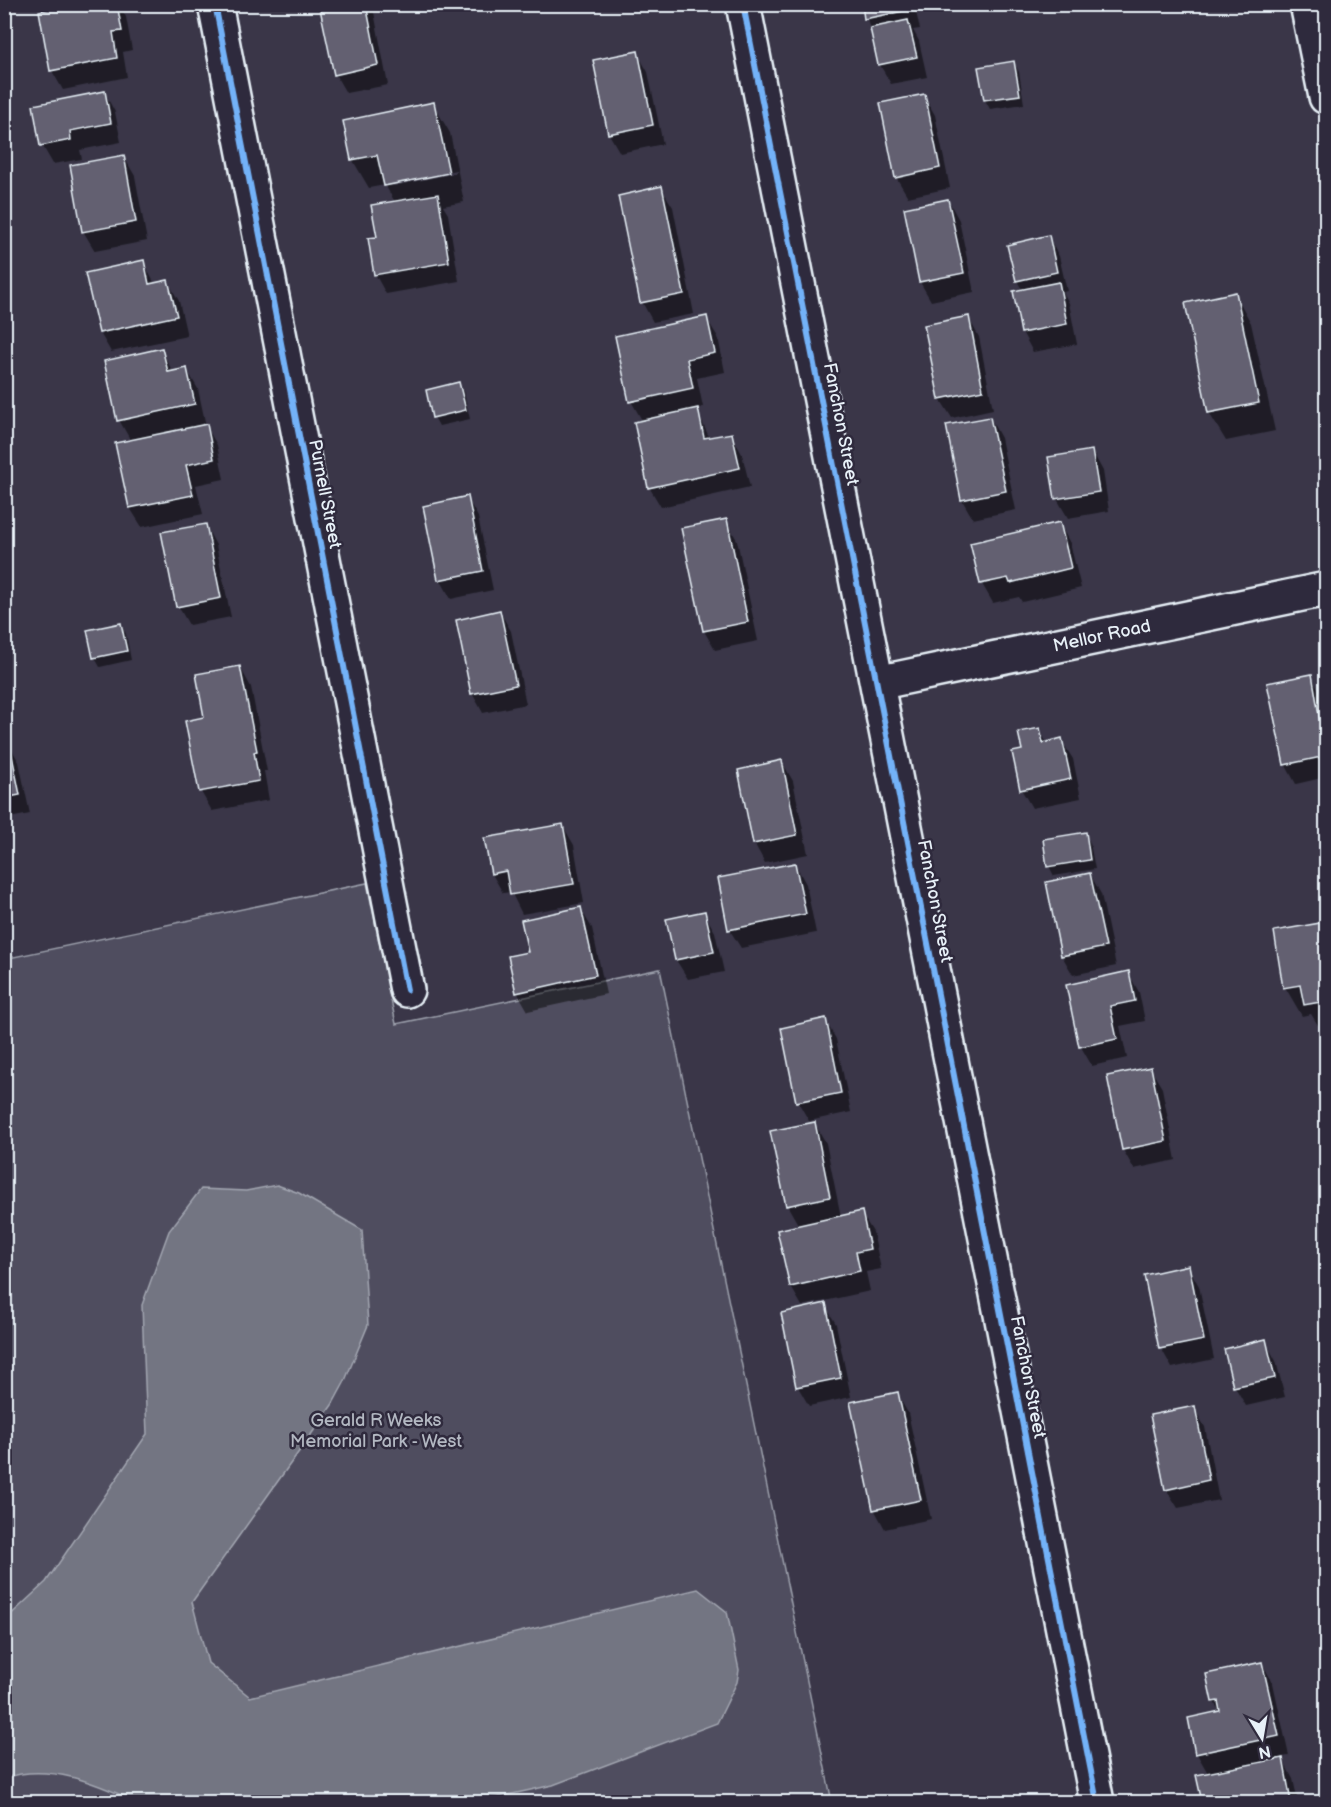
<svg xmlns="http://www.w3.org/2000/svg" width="1331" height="1807" font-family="'Balsamiq Sans',sans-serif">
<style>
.green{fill:#504e5f;stroke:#9ca0ac;stroke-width:1.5}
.water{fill:#737482;stroke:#a2a6b1;stroke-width:1.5}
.shadow{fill:#0007;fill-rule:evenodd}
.building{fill:#636171;stroke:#e8f1f8;stroke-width:1.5}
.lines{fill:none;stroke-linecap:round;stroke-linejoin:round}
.street-casing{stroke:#e8f1f8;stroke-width:38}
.secondary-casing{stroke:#e8f1f8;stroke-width:38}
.street{stroke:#2f2a3d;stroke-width:33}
.secondary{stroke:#2f2a3d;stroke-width:33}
.cycleway-casing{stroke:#2f2a3d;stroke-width:10}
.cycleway{stroke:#73b2f8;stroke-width:6}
.labels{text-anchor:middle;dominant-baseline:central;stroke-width:5;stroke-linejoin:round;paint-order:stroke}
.street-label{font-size:18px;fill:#e8f1f8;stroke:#2f2a3d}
.park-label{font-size:18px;fill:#b3b8c2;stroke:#2f2a3d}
</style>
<rect width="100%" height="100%" fill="#3a3648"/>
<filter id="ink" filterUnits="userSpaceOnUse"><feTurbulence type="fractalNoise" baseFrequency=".0167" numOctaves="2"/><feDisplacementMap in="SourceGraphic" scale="12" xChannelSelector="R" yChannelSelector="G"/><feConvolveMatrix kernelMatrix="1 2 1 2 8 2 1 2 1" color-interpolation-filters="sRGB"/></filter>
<g filter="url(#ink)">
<path class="green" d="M367 883 396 1024 660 969 832 1802H5L4 959Z"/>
<path class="water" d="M277 1185 299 1193 362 1230 368 1325 344 1383 332 1405 192 1602 208 1663 250 1697 698 1589 727 1612 739 1670 737 1682 717 1723 553 1785 476 1802H136C97 1783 48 1763 5 1778V1620L46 1582 147 1434 142 1305 169 1231 201 1189 246 1191Z"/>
<path class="shadow" d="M79 4H119L126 17 132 50 123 52 127 77 63 90 52 71Z
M321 4H369L374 12 388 85 346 93 335 74Z
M863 4H914L920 29 913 30 919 41 927 77 891 84 880 65Z
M637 53 648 72 663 144 620 153 609 134 595 61Z
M1014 63 1019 72 1024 104 990 109 985 100 980 68Z
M104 92 115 112 121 142 80 150 82 159 53 164 42 145Z
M924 96 935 115 950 188 908 197 896 177Z
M433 104 450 133 464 202 443 206 448 214 459 281 386 294 375 274 378 239 395 202 385 185 369 188 352 159ZM456 170V173L393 186V183Z
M124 157 135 176 147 241 95 251 83 231Z
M661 188 673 207 694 314 653 322 642 302Z
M948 200 959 220 974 292 931 301 920 282 906 209Z
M1048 237 1059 256 1067 291 1063 292 1069 303 1077 344 1033 352 1022 332 1023 291 1017 281Z
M143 262 155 284 168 282 179 301 187 336 111 352 100 333Z
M1235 294 1251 323 1275 431 1226 441 1209 413Z
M968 317 979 337 993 409 952 418 940 399 925 326Z
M706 318 718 337 725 372 697 378 703 407 696 409 710 439 731 434 742 454 750 487 661 507 649 487 643 422 631 401Z
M162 350 173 373 187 370 198 389 206 426 217 445 224 479 196 485 203 514 142 527 130 508 117 444 131 441 119 420Z
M459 384 464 393 470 419 439 426 434 417Z
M990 418 1001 438 1016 510 973 519 962 500Z
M1092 451 1103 471 1109 511 1068 518 1057 499 1050 458Z
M467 498 478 517 493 590 451 599 440 579Z
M726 521 737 540 758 641 715 650 704 631Z
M1059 523 1070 543 1081 588 1022 602 1019 597 993 603 982 584 972 544Z
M205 525 216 545 231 617 189 625 178 606Z
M500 612 511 631 526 704 483 713 472 693Z
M121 624 126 634 131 660 100 667 95 658Z
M240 667 251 687 267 771H264L269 800 212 811 201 792 206 718Z
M1311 676 1322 695 1326 715V777L1296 784 1285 764Z
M4 714 11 748 19 762 30 814 4 819Z
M1039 730 1047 743 1061 740 1073 759 1081 798 1032 808 1021 789 1024 751Z
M782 762 793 781 808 854 765 863 754 843Z
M563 826 574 845 584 903 522 914 511 892 503 893 492 874Z
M1085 834 1090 843 1095 869 1054 876 1049 866Z
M795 864 806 884 816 933 741 948 729 929Z
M1090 874 1101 894 1116 966 1073 975 1062 956Z
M580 908 592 928 606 994 528 1011 517 992 530 953Z
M704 913 715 932 724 972 688 979 676 960 668 920Z
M1326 923V1033H1323L1311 1014 1302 1016 1285 987 1275 932Z
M1128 973 1139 992 1145 1021 1120 1026 1127 1058 1092 1066 1081 1047Z
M825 1020 836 1039 851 1112 809 1121 798 1102Z
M1150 1068 1162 1088 1176 1160 1134 1169 1123 1150 1108 1077Z
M815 1124 826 1143 841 1217 861 1213 873 1232 881 1269 866 1272 870 1291 802 1306 791 1287 779 1231 799 1226 787 1205Z
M1188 1267 1199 1286 1214 1359 1172 1368 1161 1348Z
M825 1305 836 1324 851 1397 809 1406 798 1387Z
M1265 1341 1276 1361 1285 1397 1246 1406 1235 1387Z
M897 1394 908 1413 931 1519 885 1529 874 1509Z
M1194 1408 1205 1427 1219 1500 1178 1508 1166 1489Z
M1262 1663 1273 1683 1289 1756 1281 1757 1293 1779 1298 1802H1203L1198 1777 1209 1775 1197 1754 1189 1719 1220 1712 1214 1702Z"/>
<path class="building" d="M71 4H117L122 31 113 32 117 58 50 71 39 11Z
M319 4H366L378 65 334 75Z
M862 4H908L909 10 864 19Z
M908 20 917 57 878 65 870 28Z
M638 51 653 125 608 134 593 60Z
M1014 61 1020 95 984 100 978 67Z
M105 91 111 123 70 131 71 140 40 146 33 105Z
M925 94 940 168 895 178 880 103Z
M434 102 449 173 384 186 377 155 351 160 343 121Z
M124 155 136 222 82 232 70 165Z
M662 186 684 294 640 303 618 196Z
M438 194 449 262 374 275 368 238 377 237 371 205Z
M948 199 964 273 919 282 904 208Z
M1049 235 1057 272 1016 281 1007 245Z
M144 260 149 284 168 280 177 316 99 333 85 273Z
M1059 282 1067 324 1021 333 1013 291Z
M1236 292 1259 403 1208 413 1185 303Z
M707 316 715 353 687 359 693 388 629 402 615 336Z
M969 316 983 390 939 399 924 325Z
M162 348 168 372 187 368 195 404 117 421 104 361Z
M459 382 466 410 432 418 426 390Z
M698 408 704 438 732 433 740 468 648 488 634 422Z
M990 417 1006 491 961 500 946 425Z
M207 424 214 459 186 465 193 495 129 508 115 443Z
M1092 450 1099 492 1055 499 1048 457Z
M468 496 483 571 438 580 423 506Z
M727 519 748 622 703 631 681 528Z
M1060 522 1071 568 1010 583 1008 578 980 584 970 543Z
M206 524 221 598 176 607 161 532Z
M500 610 516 685 471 694 456 620Z
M121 623 127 651 93 658 87 630Z
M240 666 257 751 254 752 259 781 199 792 185 721 204 717 196 674Z
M1312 674 1326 756 1284 765 1267 683Z
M1040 728 1043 743 1062 738 1071 779 1020 790 1012 752 1022 750 1018 732Z
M4 741H9L20 795 4 798Z
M782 760 797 835 753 844 738 770Z
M563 824 574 884 510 895 506 871 491 874 484 838Z
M1086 832 1090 860 1047 867 1043 839Z
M795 863 806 914 728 930 718 878Z
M1090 873 1106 947 1061 956 1046 882Z
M581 907 596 975 516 993 508 956 528 952 521 920Z
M705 911 714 952 675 960 666 919Z
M1326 922V1001L1304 1005 1300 985 1283 988 1274 931Z
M1129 971 1135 1001 1110 1006 1117 1039 1079 1047 1066 985Z
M826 1018 841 1093 796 1102 781 1028Z
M1151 1067 1166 1141 1122 1150 1107 1076Z
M815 1122 830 1197 786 1206 770 1131Z
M862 1211 870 1249 856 1252 860 1271 790 1287 777 1230Z
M1189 1265 1204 1340 1159 1349 1144 1275Z
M826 1303 841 1378 796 1387 781 1313Z
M1266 1339 1275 1378 1233 1387 1224 1349Z
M898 1392 921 1500 873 1510 850 1402Z
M1195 1406 1209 1480 1165 1490 1150 1415Z
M1262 1662 1279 1736 1195 1754 1188 1718 1220 1711 1218 1701 1212 1702 1206 1674Z
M1283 1758 1291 1802H1202L1196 1775Z"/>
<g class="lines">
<g class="street-casing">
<path id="street" d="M215 4 407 990
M743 4 1097 1802
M877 683 1326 589"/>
</g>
<g class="secondary-casing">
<path id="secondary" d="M1307 4 1326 97"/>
</g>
<use href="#street" class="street"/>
<use href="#secondary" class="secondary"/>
<g class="cycleway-casing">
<path id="cycleway" d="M215 4 407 990
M743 4 1097 1802"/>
</g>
<use href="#cycleway" class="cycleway"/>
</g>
</g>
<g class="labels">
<g class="street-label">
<text transform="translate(841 424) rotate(79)">Fanchon Street</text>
<text transform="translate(325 494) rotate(79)">Purnell Street</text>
<text transform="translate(1102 636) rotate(-12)">Mellor Road</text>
<text transform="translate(935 901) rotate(79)">Fanchon Street</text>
<text transform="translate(1028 1377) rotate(79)">Fanchon Street</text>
</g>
<g class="park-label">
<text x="376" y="1420">Gerald R Weeks<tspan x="376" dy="21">Memorial Park - West</tspan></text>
</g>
</g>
<rect width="1331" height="1807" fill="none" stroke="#2f2a3d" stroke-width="24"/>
<rect x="12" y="12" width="1307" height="1783" fill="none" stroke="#e8f1f8" stroke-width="2" filter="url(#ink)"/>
<g transform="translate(1262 1738) rotate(169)" stroke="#2f2a3d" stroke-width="4.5" paint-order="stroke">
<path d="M0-4.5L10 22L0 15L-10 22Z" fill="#e8f1f8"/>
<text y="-9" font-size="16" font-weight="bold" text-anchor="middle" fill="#e8f1f8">N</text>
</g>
</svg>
